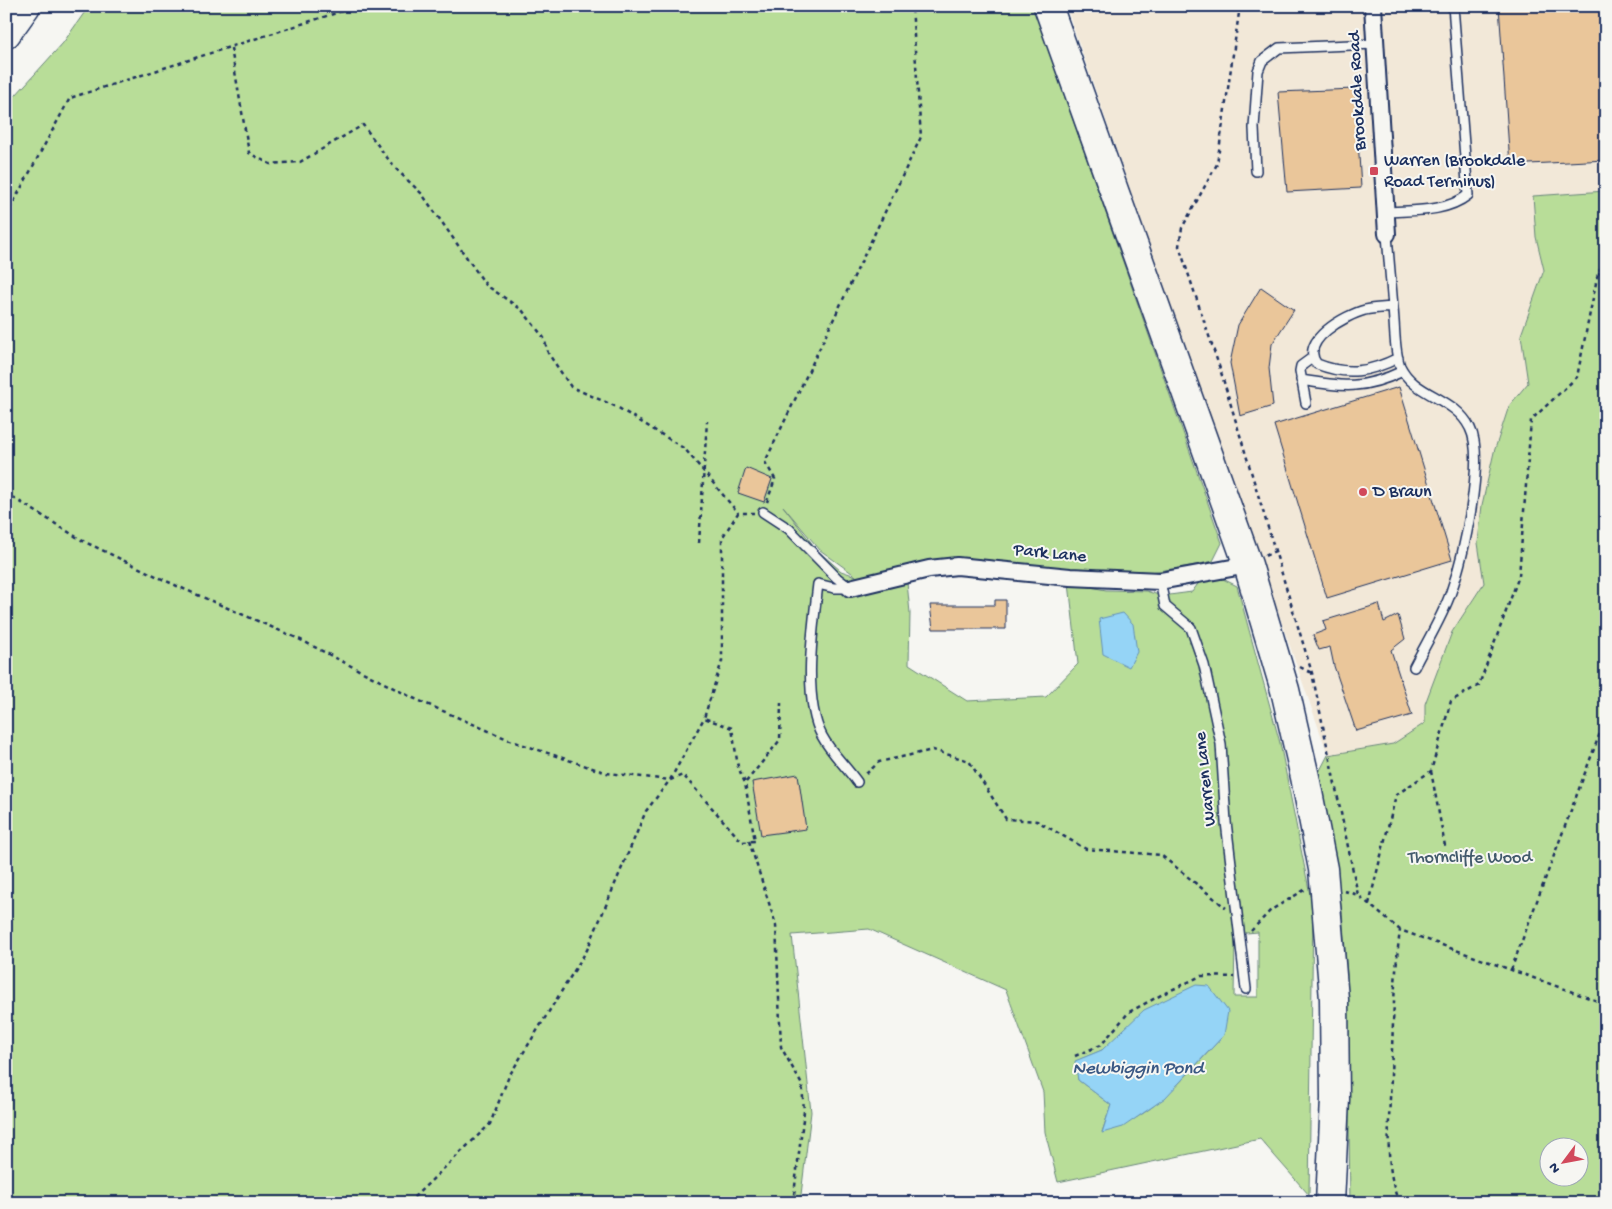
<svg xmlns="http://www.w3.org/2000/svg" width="1612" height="1209" font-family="'Gochi Hand',sans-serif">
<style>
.built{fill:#f2e8d8}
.green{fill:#b8dd98;stroke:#6a867b;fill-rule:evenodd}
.water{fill:#95d4f6;stroke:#6492b9}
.building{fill:#eac69a;stroke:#1b2f5e}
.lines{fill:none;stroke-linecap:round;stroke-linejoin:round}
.service-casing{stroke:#1b2f5e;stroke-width:12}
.minor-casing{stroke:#1b2f5e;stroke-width:20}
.trunk-casing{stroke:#1b2f5e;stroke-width:31}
.motorway-casing{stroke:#1b2f5e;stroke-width:31}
.path{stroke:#1b2f5e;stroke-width:2.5;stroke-dasharray:4 4;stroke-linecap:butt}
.service{stroke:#f6f6f2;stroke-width:9}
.minor{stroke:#f6f6f2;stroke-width:16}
.trunk{stroke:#f6f6f2;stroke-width:28}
.motorway{stroke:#f6f6f2;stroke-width:28}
.poi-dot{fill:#d1495b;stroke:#f6f6f2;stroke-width:2}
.labels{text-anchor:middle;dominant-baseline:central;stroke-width:4;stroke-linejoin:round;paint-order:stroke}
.street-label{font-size:18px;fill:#1b2f5e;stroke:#f6f6f2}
.poi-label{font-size:18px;fill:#1b2f5e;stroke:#f6f6f2;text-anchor:start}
.park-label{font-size:18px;fill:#425a6c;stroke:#f6f6f2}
.water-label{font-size:19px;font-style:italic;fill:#3a5884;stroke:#f6f6f2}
</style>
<rect width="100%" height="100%" fill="#f6f6f2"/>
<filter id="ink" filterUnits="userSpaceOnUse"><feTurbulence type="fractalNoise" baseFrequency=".02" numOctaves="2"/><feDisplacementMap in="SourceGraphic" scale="10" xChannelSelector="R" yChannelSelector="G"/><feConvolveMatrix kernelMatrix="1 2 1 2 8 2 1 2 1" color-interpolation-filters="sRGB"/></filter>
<g filter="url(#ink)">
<path class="built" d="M1066 6H1606V191L1533 196 1536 237 1544 270 1521 335 1528 383 1509 406 1494 452 1482 505 1478 543 1484 583 1452 632 1425 704V723L1393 744 1328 755Z"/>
<path class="green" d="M89 6H1033L1222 543 1213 561C1117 585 1005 573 906 572L910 613 909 664 967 701 1046 697 1078 664 1069 583 1106 590 1146 591 1162 596 1192 592 1200 581 1221 578 1237 586 1280 743 1313 910 1309 1195 1260 1139 1058 1182 1045 1132 1043 1092 1006 990 869 929 792 935 811 1112 800 1203H6V106L63 43ZM783 506 820 550 856 576 841 571 817 550ZM1258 932V997H1234L1235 934ZM1224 1035C1188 1073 1154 1119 1102 1132L1111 1105 1078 1080 1076 1061 1102 1050Z
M1606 191V1203H1350L1347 974 1342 911 1316 778 1328 755 1393 744 1425 723V704L1452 632 1484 583 1478 543 1482 505 1494 452 1509 406 1528 383 1521 335 1544 270 1536 237 1533 196ZM1550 1146H1580V1176H1550Z"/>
<path class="water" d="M1123 613 1133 624 1137 652 1129 667 1103 654 1099 619Z
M1196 985 1209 986 1228 1011 1224 1035 1165 1098 1123 1127 1102 1133 1111 1105 1078 1080 1075 1061 1102 1050 1144 1010Z"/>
<path class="building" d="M1499 6H1606V160L1510 165Z
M1355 89 1361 188 1287 192 1278 92Z
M1261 287 1294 310 1272 344 1269 368 1273 406 1240 416 1230 363 1238 325Z
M1399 387 1452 560 1327 598 1274 425Z
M746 468 772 479 764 502 738 493Z
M995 600H1006V629H933L930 605H995Z
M1379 604 1384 622 1398 615 1405 639 1391 650 1412 715 1356 731 1334 666 1330 647 1319 650 1313 635 1326 630 1323 621Z
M798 774 806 829 761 835 752 782Z"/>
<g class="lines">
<g class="service-casing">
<path id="service" d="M1256 171 1254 128 1258 71 1262 61 1279 48 1375 44
M1386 212C1413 210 1445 213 1468 195L1453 6
M1387 234C1389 263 1392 292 1394 321 1395 335 1395 353 1400 366 1414 396 1455 397 1470 428 1486 459 1463 558 1451 592 1442 618 1426 643 1414 667
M1393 307C1384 308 1374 308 1365 310 1346 315 1298 341 1317 364 1347 376 1370 372 1398 358
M1301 380C1344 387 1363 390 1403 371
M1306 403 1300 371 1301 366 1312 358
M763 512 789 529 837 578 850 588
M1160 581 1165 606 1191 628 1204 665 1221 744 1226 822 1246 989
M850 588H834L818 584C813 627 802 698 822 736 831 753 846 766 857 782"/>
</g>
<g class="minor-casing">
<path id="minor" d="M1373 6 1387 234
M850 588 929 569 957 566 1070 577 1160 581 1248 565"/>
</g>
<g class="trunk-casing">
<path id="trunk" d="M1048 6 1248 565 1285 690 1305 777 1323 869 1334 999 1335 1099 1330 1203"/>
</g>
<g class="motorway-casing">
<path id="motorway" d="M6 34 26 6"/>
</g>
<path class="path" d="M362 6 380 12 393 6
M1240 6 1217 164 1182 228 1179 246 1220 369 1312 673 1358 895 1400 930 1606 1004
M231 48 249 153 270 164 300 162 363 125 394 167 422 194 486 285 522 310 544 338 548 353 571 387 617 407 685 449 738 513
M6 216 70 98 358 6
M1598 273 1606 275
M6 493 83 541 177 586 299 639 413 698 512 741 607 773 670 780 683 775 742 842 755 841 745 783 738 767 732 728 704 718
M767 502 775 479 765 462 921 137 912 6
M699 543 707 421
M1265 556 1275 551
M1300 667 1312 673
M1431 771 1445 846
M866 774 879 762 933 750 969 761 1006 819 1037 821 1086 849 1161 855 1226 908
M746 782 780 740 781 703
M749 841 776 925 781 1047 802 1085 804 1111 793 1203
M1344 891 1358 895
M1369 904 1396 795 1431 771 1451 701 1479 685 1519 576 1531 420 1577 377 1598 273 1606 259
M1251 931 1271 910 1306 889
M1511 970 1606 717
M1075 1056 1101 1045 1129 1012 1163 994 1201 976 1234 977
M408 1203 490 1124 509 1076 587 950 646 811 670 780 704 718 722 661V538L738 513H754
M1399 1203C1383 1163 1390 1117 1391 1075 1393 1026 1394 978 1400 930"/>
<use href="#service" class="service"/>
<use href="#minor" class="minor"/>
<use href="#trunk" class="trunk"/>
<use href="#motorway" class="motorway"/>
</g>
</g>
<g class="poi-dot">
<rect x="1369" y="166" width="10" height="10" rx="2.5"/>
<circle cx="1363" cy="492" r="5"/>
</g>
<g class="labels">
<g class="street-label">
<text transform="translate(1358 91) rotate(-93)">Brookdale Road</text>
<text transform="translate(1050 554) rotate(6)">Park Lane</text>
<text transform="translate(1206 779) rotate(-96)">Warren Lane</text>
</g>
<g class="poi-label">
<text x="1384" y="161">Warren (Brookdale<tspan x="1384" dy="21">Road Terminus)</tspan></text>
<text x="1373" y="492">D Braun</text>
</g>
<g class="park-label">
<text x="1470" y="858">Thorncliffe Wood</text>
</g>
<g class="water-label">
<text x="1138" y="1069">Newbiggin Pond</text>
</g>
</g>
<rect width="1612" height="1209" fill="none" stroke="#f6f6f2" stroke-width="25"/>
<rect x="12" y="12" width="1587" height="1184" fill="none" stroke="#1b2f5e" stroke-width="2" filter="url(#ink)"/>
<g transform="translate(1564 1162) rotate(238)"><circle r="24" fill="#f6f6f2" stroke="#9ea6b7"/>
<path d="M0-4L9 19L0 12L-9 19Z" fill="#d1495b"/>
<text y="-8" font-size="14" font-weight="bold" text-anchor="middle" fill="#1b2f5e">N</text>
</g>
</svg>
